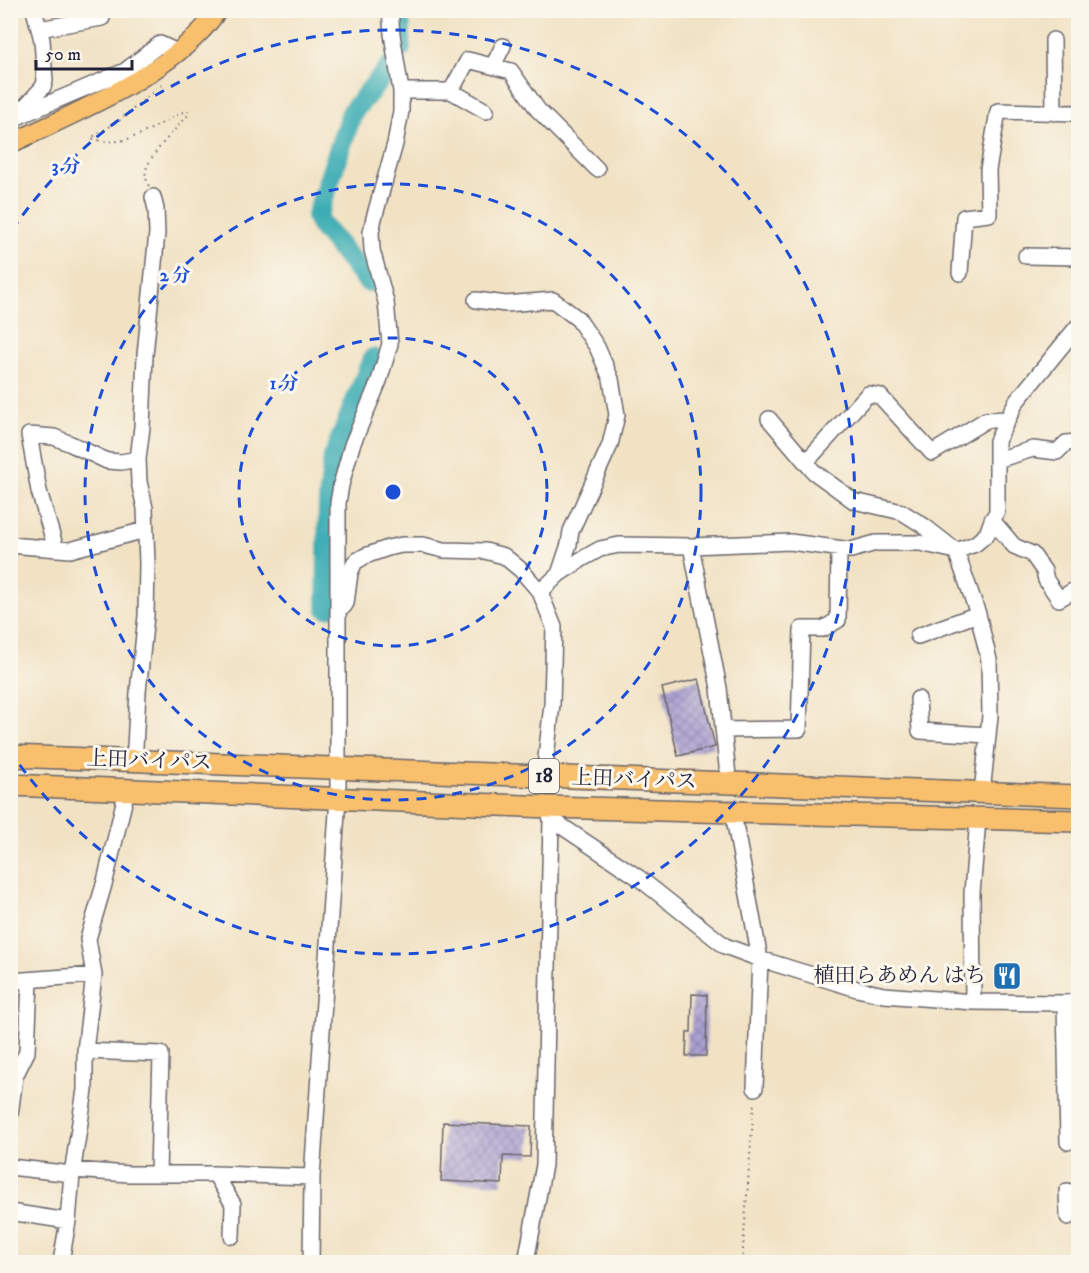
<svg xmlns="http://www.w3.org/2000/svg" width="1089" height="1273" font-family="'IM FELL DW Pica','Noto Serif JP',serif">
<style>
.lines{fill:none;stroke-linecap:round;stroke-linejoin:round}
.river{stroke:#39abb2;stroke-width:22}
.building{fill:url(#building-cross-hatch)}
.minor-tunnel{stroke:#c8bca9;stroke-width:15;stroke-dasharray:15 8;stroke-linecap:butt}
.minor-casing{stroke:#6a656b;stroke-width:18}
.major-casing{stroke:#6a656b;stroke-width:21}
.highway-casing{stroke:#6a656b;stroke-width:24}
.path{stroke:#6a656b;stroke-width:2;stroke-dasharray:1.5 4.5;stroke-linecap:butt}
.minor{stroke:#fff;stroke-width:15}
.major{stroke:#f8bf6c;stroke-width:18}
.highway{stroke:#f8bf6c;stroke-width:21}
.ring{fill:none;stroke:#1d4ed8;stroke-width:3;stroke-dasharray:10 8}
.labels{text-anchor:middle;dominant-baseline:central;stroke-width:6;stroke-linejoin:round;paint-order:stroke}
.shield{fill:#fbf7ec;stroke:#636270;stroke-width:1.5}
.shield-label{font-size:20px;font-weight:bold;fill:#22223b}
.street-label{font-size:21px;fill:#22223b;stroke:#fbf7ec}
.poi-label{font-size:21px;fill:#22223b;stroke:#fbf7ec;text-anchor:end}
.centre{fill:#1d4ed8;stroke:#fbf7ec;stroke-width:3}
.ring-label{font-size:18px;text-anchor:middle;font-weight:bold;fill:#1d4ed8;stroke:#fbf7ec;stroke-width:6;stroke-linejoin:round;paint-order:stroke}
</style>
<defs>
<pattern id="building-cross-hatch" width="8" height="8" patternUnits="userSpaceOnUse" patternTransform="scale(1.5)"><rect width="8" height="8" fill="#aba2d1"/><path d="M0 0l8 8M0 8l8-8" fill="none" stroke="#8b84ab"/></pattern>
</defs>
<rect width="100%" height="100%" fill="#fbf7ec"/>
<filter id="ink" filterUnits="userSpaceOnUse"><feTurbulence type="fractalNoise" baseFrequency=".0167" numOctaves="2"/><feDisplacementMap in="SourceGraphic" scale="12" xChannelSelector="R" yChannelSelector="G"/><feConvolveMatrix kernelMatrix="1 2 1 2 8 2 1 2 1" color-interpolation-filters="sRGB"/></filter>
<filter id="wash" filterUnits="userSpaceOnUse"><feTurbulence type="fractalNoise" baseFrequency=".008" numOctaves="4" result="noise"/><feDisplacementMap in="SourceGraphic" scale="24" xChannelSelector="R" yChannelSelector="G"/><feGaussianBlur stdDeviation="1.35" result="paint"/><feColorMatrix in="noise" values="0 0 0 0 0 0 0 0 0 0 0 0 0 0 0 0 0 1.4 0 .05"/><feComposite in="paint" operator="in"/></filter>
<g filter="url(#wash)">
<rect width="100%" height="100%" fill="#f1e2c4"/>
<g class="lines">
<path class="river" d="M399 10 400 48
M368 281 320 224 317 216 352 112 390 67
M327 607 329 500 334 456 373 359"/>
</g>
<g id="blocks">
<path class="building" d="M699 679 715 747 678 756 662 688Z
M692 994 707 995 706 1056H686L687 1032H691Z
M443 1122 531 1126 530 1157 503 1156 502 1184 441 1181Z"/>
</g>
</g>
<g filter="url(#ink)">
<use href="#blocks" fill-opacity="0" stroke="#6a656b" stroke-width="1.5"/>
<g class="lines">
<path class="minor-tunnel" d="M728 776 734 820"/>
<g class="minor-casing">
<path id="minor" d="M39 29 102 18
M1053 40 1054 113
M493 66 503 46
M401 91H451L468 60 511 71 538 110 597 169
M451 91 486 111
M20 112 43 87 45 81 42 40 34 10
M10 120 125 71 160 44 177 52
M1026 256 1078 257
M960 273 964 217 989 214 988 170 998 111 1078 113
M476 300 506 304 553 300 578 319 597 347 611 379 617 415 610 445 571 531 569 544 559 574
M769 419 814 472 854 501 902 512 924 526 956 551 978 614 989 660 990 716 982 793
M997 460 1033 449 1057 452 1066 443 1078 442
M806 462 868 394 880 396 932 453 986 420 1007 419
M992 520 1014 546 1032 554 1044 571 1046 580 1059 599 1078 588
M10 545 70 550 145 530
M691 546 719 688 728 776
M56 549 39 491 29 435 54 437 71 444 107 461 121 462 138 459
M540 592 559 574 582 559 600 549 619 545 691 546 790 542 851 550 876 543H920L956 551 975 544 987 534 992 520 997 512V441L1016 402 1078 326
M344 606 346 603 350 573 355 562 365 556 388 548 402 545H423L444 550 485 551 504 556 521 570 540 592 554 627 552 704 544 776
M918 636 978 614
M918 699 920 731 988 735
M723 730 799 729 802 629H823L838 620 839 549
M132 760 135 747 138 692 146 616 147 564 145 508 139 482 138 459 142 427 145 355 157 233 156 209 153 197
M551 819 639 878 725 946 760 959 857 989 884 995 973 1002 1065 1003 1078 1002
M735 824 760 959 755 1088
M10 981 94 975
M973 1002 972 893 978 819
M1065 1003 1068 1142
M85 1051 161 1054 158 1174
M10 1115 15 1076 27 1052 30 980
M10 1167 72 1174
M73 1170 129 1174H215L312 1177
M215 1174 233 1204 232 1236
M1067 1191 1068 1217
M10 1212 68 1221
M61 1262 68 1221 72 1174 85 1090V1051L94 975 88 939 105 881 127 790
M311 1262 312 1177 338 798V503L341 485 352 445 379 381 390 344 386 302 372 250 371 232 374 218 395 144 401 111V91L392 34 390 10
M526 1262 544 1165 551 819 549 812"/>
</g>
<g class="major-casing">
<path id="major" d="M10 144C72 114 152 82 200 32 207 25 212 18 218 10"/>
</g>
<g class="highway-casing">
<path id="highway" d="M10 756 1078 796
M10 785 548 807 1078 821"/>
</g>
<path class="path" d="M522 10 525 12
M149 186C146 180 144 173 147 167 154 150 177 128 189 114L188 111H185C155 125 125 151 91 138L120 120 164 83
M742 1262 754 1103"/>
<use href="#minor" class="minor"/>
<use href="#major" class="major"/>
<use href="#highway" class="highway"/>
</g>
</g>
<g class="ring">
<circle cx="393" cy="492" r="154"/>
<circle cx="393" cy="492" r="308"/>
<path d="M12 230A462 462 0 1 1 12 754"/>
</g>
<defs>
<g id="restaurant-square" transform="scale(1.5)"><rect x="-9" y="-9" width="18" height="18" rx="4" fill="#1f6fb2" stroke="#fbf7ec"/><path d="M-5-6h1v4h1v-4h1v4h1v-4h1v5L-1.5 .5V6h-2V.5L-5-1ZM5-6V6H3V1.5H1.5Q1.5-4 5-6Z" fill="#fff"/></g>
</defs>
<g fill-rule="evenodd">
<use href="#restaurant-square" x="1007" y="976"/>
</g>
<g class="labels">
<rect class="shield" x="529" y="759" width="30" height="34" rx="4.5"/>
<g class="shield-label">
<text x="544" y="776">18</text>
</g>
<g class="street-label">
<text transform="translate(149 761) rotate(2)">上田バイパス</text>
<text transform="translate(634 780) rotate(2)">上田バイパス</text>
</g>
<g class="poi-label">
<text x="986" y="976">植田らあめん はち</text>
</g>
</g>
<circle cx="393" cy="492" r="9" class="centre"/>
<g class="ring-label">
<text x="66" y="172">3 分</text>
<text x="175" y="281">2 分</text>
<text x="284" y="389">1 分</text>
</g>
<rect width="1089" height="1273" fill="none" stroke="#fbf7ec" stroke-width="36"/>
<path d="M36 60v9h96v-9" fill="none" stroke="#22223b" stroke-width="3"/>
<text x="45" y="60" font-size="18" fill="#22223b" stroke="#fbf7ec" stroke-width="4.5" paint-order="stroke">50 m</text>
</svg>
